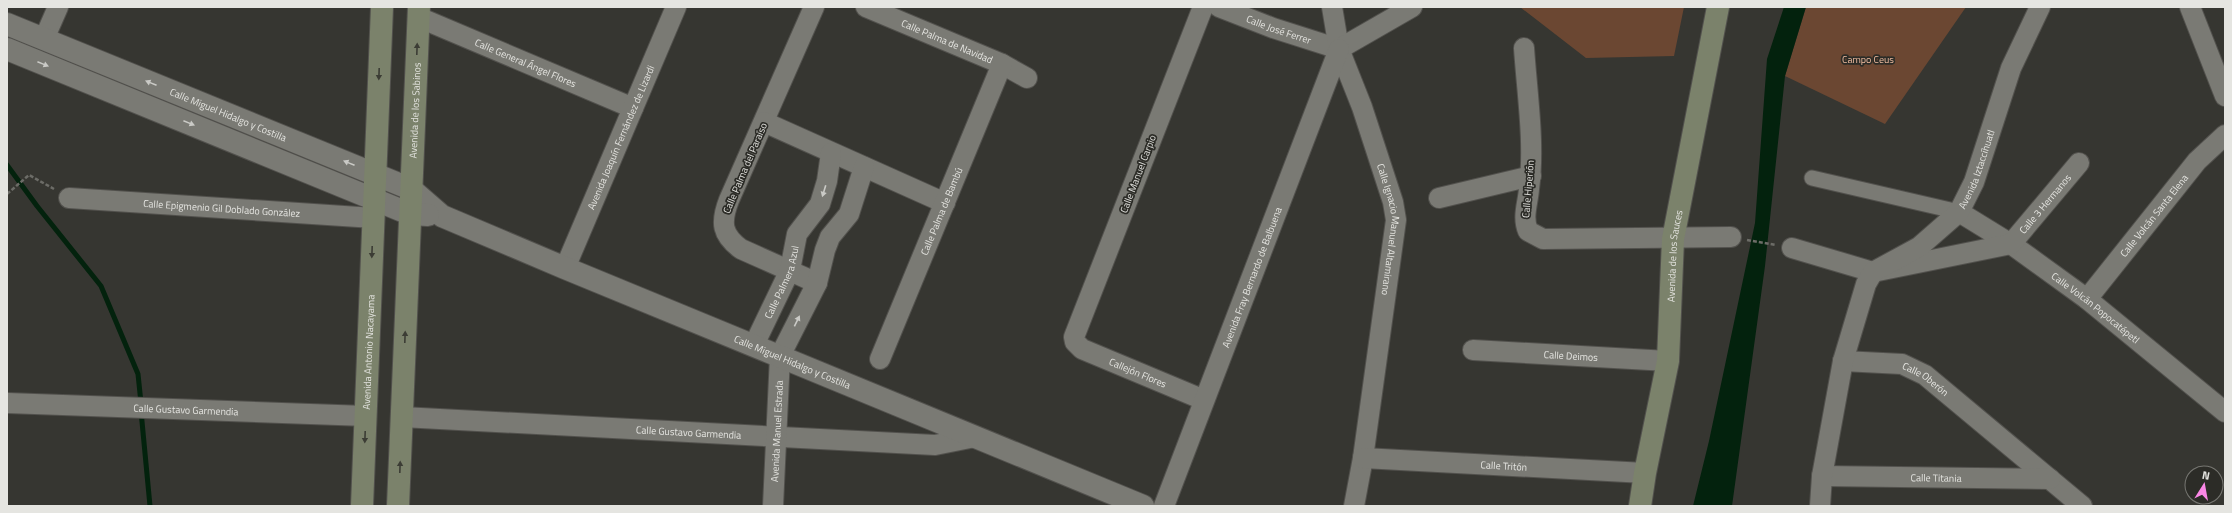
<svg xmlns="http://www.w3.org/2000/svg" width="2232" height="513" font-family="'Titillium Web',sans-serif">
<style>
.green{fill:#6b4732}
.water{fill:#03220d}
.lines{fill:none;stroke-linecap:round;stroke-linejoin:round}
.stream{stroke:#03220d;stroke-width:5}
.pedestrian-casing{stroke:#52514d;stroke-width:17}
.minor-casing{stroke:#52514d;stroke-width:22}
.tertiary-casing{stroke:#52514d;stroke-width:24}
.secondary-casing{stroke:#52514d;stroke-width:24}
.path{stroke:#6c6c67;stroke-width:2.5;stroke-dasharray:4 2;stroke-linecap:butt}
.pedestrian{stroke:#7a7a74;stroke-width:15}
.minor{stroke:#7a7a74;stroke-width:20}
.tertiary{stroke:#7a7a74;stroke-width:22}
.secondary{stroke:#7b826b;stroke-width:22}
.oneway{fill:#3c3d35}
.oneway2{fill:#cacac6}
.labels{text-anchor:middle;dominant-baseline:central;stroke-width:3.5;stroke-linejoin:round;paint-order:stroke}
.street-label{font-size:10px;fill:#e5e5e1;stroke:#2c2c27}
.park-label{font-size:10px;fill:#f4bfa2;stroke:#2c2c27}
</style>
<rect width="100%" height="100%" fill="#363631"/>
<path class="green" d="M1520 7H1684L1674 56 1586 58Z
M1806 7H1966L1885 124 1785 76Z"/>
<path class="water" d="M1784 7H1806L1785 76 1765 266 1732 506H1693L1709 441 1755 223 1767 59Z"/>
<g class="lines">
<path class="stream" d="M7 165 37 206 101 286 138 374 141 403
M141 411 150 506"/>
<g class="pedestrian-casing">
<path id="pedestrian" d="M1812 178 1959 212"/>
</g>
<g class="minor-casing">
<g id="minor">
<path d="M814 7 729 200C720 223 722 235 741 249L817 283"/>
<path id="s1" d="M866 7 1002 64 1027 78"/>
<path id="s2" d="M1203 7 1074 337 1075 342 1082 349 1204 400"/>
<path id="s3" d="M1219 7 1273 28 1339 49"/>
<path id="s4" d="M1332 7 1339 49 1362 107 1393 202 1396 220 1363 458 1354 506"/>
<path d="M2190 7 2225 96"/>
<path id="s5" d="M418 17 633 108"/>
<path d="M44 39 58 7"/>
<path d="M1524 48C1527 93 1535 144 1529 189 1528 203 1522 217 1528 231L1543 239 1731 237"/>
<path d="M1339 49 1412 7"/>
<path d="M764 122 945 203"/>
<path id="s6" d="M69 198 374 218"/>
<path d="M1439 198 1531 176"/>
<path id="s7" d="M1959 212 2011 244 2087 299 2225 412"/>
<path id="s8" d="M1792 248 1873 272 2011 244 2079 163"/>
<path id="s9" d="M565 268 676 7"/>
<path id="s10" d="M2087 299 2197 161 2225 135"/>
<path id="s11" d="M754 345 790 270 797 234 820 204 827 181 831 153"/>
<path id="s12" d="M1473 350 1668 361"/>
<path id="s13" d="M880 359 1002 64"/>
<path id="s14" d="M1843 361 1902 364 1925 375 2082 506"/>
<path id="s15" d="M7 403 366 416"/>
<path id="s16" d="M402 417 935 445 975 437"/>
<path id="s17" d="M1363 458 1645 473"/>
<path id="s18" d="M1822 476 2050 479"/>
<path id="s19" d="M773 506 780 356 817 283 825 250 830 237 849 214 864 167"/>
<path id="s20" d="M1164 506 1339 49"/>
<path id="s21" d="M1820 506 1822 476 1843 361 1866 284 1873 272 1919 247 1959 212 1974 182 2011 68 2040 7"/>
</g>
</g>
<g class="tertiary-casing">
<g id="tertiary">
<path id="s22" d="M7 24 411 189 442 216 565 268 1143 506"/>
<path d="M7 49 410 214 428 215"/>
</g>
</g>
<g class="secondary-casing">
<g id="secondary">
<path id="s23" d="M362 506 382 7"/>
<path id="s24" d="M398 506 419 7"/>
<path id="s25" d="M1640 506 1645 473 1668 361 1673 239 1718 7"/>
</g>
</g>
<path class="path" d="M7 194 29 175 54 189
M1747 240 1776 245"/>
<use href="#pedestrian" class="pedestrian"/>
<use href="#minor" class="minor"/>
<use href="#tertiary" class="tertiary"/>
<use href="#secondary" class="secondary"/>
</g>
<defs><path id="oneway-solid" d="M-6-.8H1V-3.2L6.5 0L1 3.2V.8H-6Z"/></defs>
<g class="oneway">
<use href="#oneway-solid" transform="translate(417 49) rotate(-88)"/>
<use href="#oneway-solid" transform="translate(379 74) rotate(92)"/>
<use href="#oneway-solid" transform="translate(372 252) rotate(92)"/>
<use href="#oneway-solid" transform="translate(405 337) rotate(-88)"/>
<use href="#oneway-solid" transform="translate(365 437) rotate(92)"/>
<use href="#oneway-solid" transform="translate(400 467) rotate(-88)"/>
</g>
<g class="oneway2">
<use href="#oneway-solid" transform="translate(43 64) rotate(22)"/>
<use href="#oneway-solid" transform="translate(151 83) rotate(-158)"/>
<use href="#oneway-solid" transform="translate(189 123) rotate(22)"/>
<use href="#oneway-solid" transform="translate(349 163) rotate(-158)"/>
<use href="#oneway-solid" transform="translate(824 191) rotate(107)"/>
<use href="#oneway-solid" transform="translate(797 321) rotate(-64)"/>
</g>
<g class="labels">
<g class="street-label">
<text stroke="none"><textPath href="#s3" startOffset="64">Calle José Ferrer</textPath></text>
<text stroke="none"><textPath href="#s1" startOffset="88">Calle Palma de Navidad</textPath></text>
<text stroke="none"><textPath href="#s5" startOffset="117">Calle General Ángel Flores</textPath></text>
<text stroke="none"><textPath href="#s24" startOffset="396">Avenida de los Sabinos</textPath></text>
<text stroke="none"><textPath href="#s22" startOffset="239">Calle Miguel Hidalgo y Costilla</textPath></text>
<text stroke="none"><textPath href="#s9" startOffset="142">Avenida Joaquín Fernández de Lizardi</textPath></text>
<text transform="translate(745 168) rotate(-67)">Calle Palma del Paraíso</text>
<text stroke="none"><textPath href="#s21" startOffset="393">Avenida Iztaccíhuatl</textPath></text>
<text transform="translate(1138 174) rotate(-69)">Calle Manuel Carpio</text>
<text transform="translate(1528 189) rotate(-85)">Calle Hiperión</text>
<text stroke="none"><textPath href="#s8" startOffset="278">Calle 3 Hermanos</textPath></text>
<text stroke="none"><textPath href="#s6" startOffset="153">Calle Epigmenio Gil Doblado González</textPath></text>
<text stroke="none"><textPath href="#s13" startOffset="160">Calle Palma de Bambú</textPath></text>
<text stroke="none"><textPath href="#s10" startOffset="107">Calle Volcán Santa Elena</textPath></text>
<text stroke="none"><textPath href="#s4" startOffset="232">Calle Ignacio Manuel Altamirano</textPath></text>
<text stroke="none"><textPath href="#s25" startOffset="253">Avenida de los Sauces</textPath></text>
<text stroke="none"><textPath href="#s20" startOffset="245">Avenida Fray Bernardo de Balbuena</textPath></text>
<text stroke="none"><textPath href="#s11" startOffset="69">Calle Palmera Azul</textPath></text>
<text stroke="none"><textPath href="#s7" startOffset="167">Calle Volcán Popocatépetl</textPath></text>
<text stroke="none"><textPath href="#s23" startOffset="154">Avenida Antonio Nacayama</textPath></text>
<text stroke="none"><textPath href="#s12" startOffset="98">Calle Deimos</textPath></text>
<text stroke="none"><textPath href="#s22" startOffset="857">Calle Miguel Hidalgo y Costilla</textPath></text>
<text stroke="none"><textPath href="#s2" startOffset="430">Callejón Flores</textPath></text>
<text stroke="none"><textPath href="#s14" startOffset="87">Calle Oberón</textPath></text>
<text stroke="none"><textPath href="#s15" startOffset="179">Calle Gustavo Garmendia</textPath></text>
<text stroke="none"><textPath href="#s19" startOffset="75">Avenida Manuel Estrada</textPath></text>
<text stroke="none"><textPath href="#s16" startOffset="287">Calle Gustavo Garmendia</textPath></text>
<text stroke="none"><textPath href="#s17" startOffset="141">Calle Tritón</textPath></text>
<text stroke="none"><textPath href="#s18" startOffset="114">Calle Titania</textPath></text>
</g>
<g class="park-label">
<text x="1868" y="59">Campo Ceus</text>
</g>
</g>
<rect width="2232" height="513" fill="none" stroke="#e5e5e1" stroke-width="16"/>
<g transform="translate(2204 485) rotate(11)"><circle r="19" fill="#2c2c27" stroke="#767671"/>
<path d="M0-3L7 15L0 10L-7 15Z" fill="#fb87e6"/>
<text y="-6" font-size="11" font-weight="bold" text-anchor="middle" fill="#e5e5e1">N</text>
</g>
</svg>
